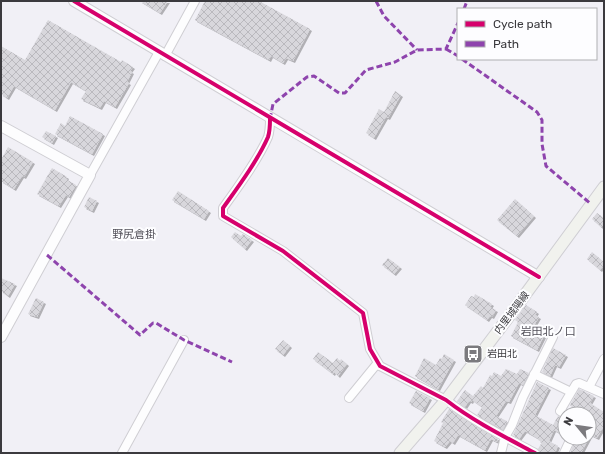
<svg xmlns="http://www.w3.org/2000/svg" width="605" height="454" font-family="Rubik,'Noto Sans JP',sans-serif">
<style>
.building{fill:url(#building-cross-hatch);filter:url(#shadow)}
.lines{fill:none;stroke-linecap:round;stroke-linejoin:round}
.minor-casing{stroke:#cfced3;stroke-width:10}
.tertiary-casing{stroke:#cfced3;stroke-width:12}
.secondary-casing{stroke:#cfced3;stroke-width:13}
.minor{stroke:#fdfdfe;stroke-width:8}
.tertiary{stroke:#fdfdfe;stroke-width:10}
.secondary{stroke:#f1f2ee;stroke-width:11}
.quiet{stroke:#8e44ad;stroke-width:3;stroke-dasharray:6 3;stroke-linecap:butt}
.cycleway-casing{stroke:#fdfdff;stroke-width:6}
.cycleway{stroke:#d6006c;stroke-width:4}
.labels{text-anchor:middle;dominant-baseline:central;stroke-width:4;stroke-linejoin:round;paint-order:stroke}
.street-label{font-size:10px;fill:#3b3a3e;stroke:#fdfdff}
.poi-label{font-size:10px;fill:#3b3a3e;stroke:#fdfdff;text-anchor:start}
.neighbourhood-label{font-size:11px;fill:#514f58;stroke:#fdfdff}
</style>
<defs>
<pattern id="building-cross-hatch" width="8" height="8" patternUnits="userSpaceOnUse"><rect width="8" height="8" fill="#d8d7dc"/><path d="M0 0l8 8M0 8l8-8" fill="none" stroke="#bab9be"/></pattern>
<filter id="shadow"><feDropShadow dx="2" dy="2" stdDeviation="0" flood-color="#0004"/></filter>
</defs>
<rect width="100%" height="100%" fill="#f1f0f6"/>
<path class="building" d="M140 1H168L160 13Z
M205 1H259L310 29 293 61 286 58 283 63 271 56 269 60 195 20Z
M48 20 121 62 122 60 133 67 130 71 132 72 127 82 129 83 115 107 104 101 100 108 81 99 86 91 71 82 55 110 14 86 7 98 1 94V46L25 60Z
M395 91 401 95 388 118 386 117 374 138 366 133 379 109 384 112Z
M70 116 103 134 92 154 55 134 61 123 65 126Z
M46 131 56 136 52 143 42 137Z
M8 147 33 162 24 177 22 176 14 189 1 181V160Z
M52 168 67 177 66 179 76 185 69 197 66 195 59 206 37 194Z
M178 191 209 211 204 219 172 200Z
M89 197 97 201 92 211 84 207Z
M515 199 534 216 517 236 497 220Z
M597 213 604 218V224L601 227 592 219Z
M235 232 241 236 243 234 252 240 245 249 231 237Z
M592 252 604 262V265L600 270 587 259Z
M388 258 400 267 394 274 382 265Z
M1 278 15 284 8 296 1 291Z
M475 294 492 304 490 307 496 310 492 317 490 316 487 320 465 305 471 296 474 297Z
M36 298 44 302 37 317 28 314Z
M526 305 537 312 535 315 539 317 532 329 544 336 537 350 511 336 518 322 515 320Z
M283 340 290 346 283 355 275 349Z
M553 348 566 355 559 367 555 365 550 376 542 372Z
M318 352 333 363 337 358 340 361 341 359 347 364 338 376 334 372 333 374 313 359Z
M444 354 454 360 438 389 415 376 424 358 436 365 440 358 442 359Z
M506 369 517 374 520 369 529 373 523 385 519 383 509 402 506 401 496 416 507 421 503 430 477 415 482 407 472 400 471 402 469 401 465 407 457 401 465 390 473 396 481 386 483 388 490 375 492 376 494 372 501 376Z
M537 382 549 388 535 415 553 425 558 416 565 419V436L554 430 549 441 558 446 555 453 540 452 538 449 542 442 538 440 539 439 525 431 519 439 513 435Z
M579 389 594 396 590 403 604 412V426L597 438 589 434V414H574L571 412 573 408 570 405Z
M416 391 430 398 423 411 409 403Z
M449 409 498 439 497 442 491 439 485 450 458 435 453 443 450 441 445 447 434 441 443 423 441 422Z
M576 438H589L581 453H570Z"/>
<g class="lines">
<g class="minor-casing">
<path id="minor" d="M165 56 195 1
M270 119C270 125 270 131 268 137 258 160 238 187 223 208V216L283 251 363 313 370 349 380 366 446 400C473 421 505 437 535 453
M90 175 159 52
M534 374 571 392
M589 387 604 359
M349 398 376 365 380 366
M565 414 560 411 576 384 579 383 604 394
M122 453 184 340
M501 453 505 437 512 425 523 397 553 337
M564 453 571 438"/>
</g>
<g class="tertiary-casing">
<path id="tertiary" d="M74 1C228 94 384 184 539 277
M1 126 90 175 1 337"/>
</g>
<g class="secondary-casing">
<path id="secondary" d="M400 453 446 400 519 303 604 187"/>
</g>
<use href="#minor" class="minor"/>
<use href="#tertiary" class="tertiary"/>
<use href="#secondary" class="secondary"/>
<path class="quiet" d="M376 1 384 16 417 50
M464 9 467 1
M446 49 458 56
M462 59 537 112 542 120V144L546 166 591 204
M270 119 273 104 307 77 314 76 339 93H345L366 70 395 62 417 50 446 49 458 23
M47 255 140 335 153 323H156L184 340 232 362"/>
<g class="cycleway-casing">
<path id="cycleway" d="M74 1C228 94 384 184 539 277
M270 119C270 125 270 131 268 137 258 160 238 187 223 208V216L283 251 363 313 370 349 380 366 446 400C473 421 505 437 535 453"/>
</g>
<use href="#cycleway" class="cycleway"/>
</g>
<defs>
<g id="bus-square" transform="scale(1)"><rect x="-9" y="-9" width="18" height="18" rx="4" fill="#7b7a7e" stroke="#fdfdff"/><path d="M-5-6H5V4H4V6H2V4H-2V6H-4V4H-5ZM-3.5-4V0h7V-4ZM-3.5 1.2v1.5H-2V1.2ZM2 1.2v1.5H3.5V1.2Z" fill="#fff"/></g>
</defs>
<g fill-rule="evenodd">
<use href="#bus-square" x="473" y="354"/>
</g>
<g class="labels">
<g class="street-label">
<text transform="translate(512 313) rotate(-53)">内里城陽線</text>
</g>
<g class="poi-label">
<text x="487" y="354">岩田北</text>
</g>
<g class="neighbourhood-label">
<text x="134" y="234">野尻倉掛</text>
<text x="548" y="331">岩田北ノ口</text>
</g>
</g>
<rect width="605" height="454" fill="none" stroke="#3b3a3e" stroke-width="4"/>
<rect x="457" y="8" width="140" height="52" fill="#fdfdff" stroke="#afafb2"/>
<rect x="465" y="21" width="20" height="6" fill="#d6006c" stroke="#afafb2"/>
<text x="493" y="28" font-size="12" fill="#3b3a3e">Cycle path</text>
<rect x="465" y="41" width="20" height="6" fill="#8e44ad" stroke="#afafb2"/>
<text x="493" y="48" font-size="12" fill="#3b3a3e">Path</text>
<g transform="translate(577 426) rotate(299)"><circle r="19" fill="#fdfdff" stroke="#afafb2"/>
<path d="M0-3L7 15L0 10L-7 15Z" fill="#7b7a7e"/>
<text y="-6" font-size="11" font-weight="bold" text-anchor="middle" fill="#3b3a3e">N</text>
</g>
</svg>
